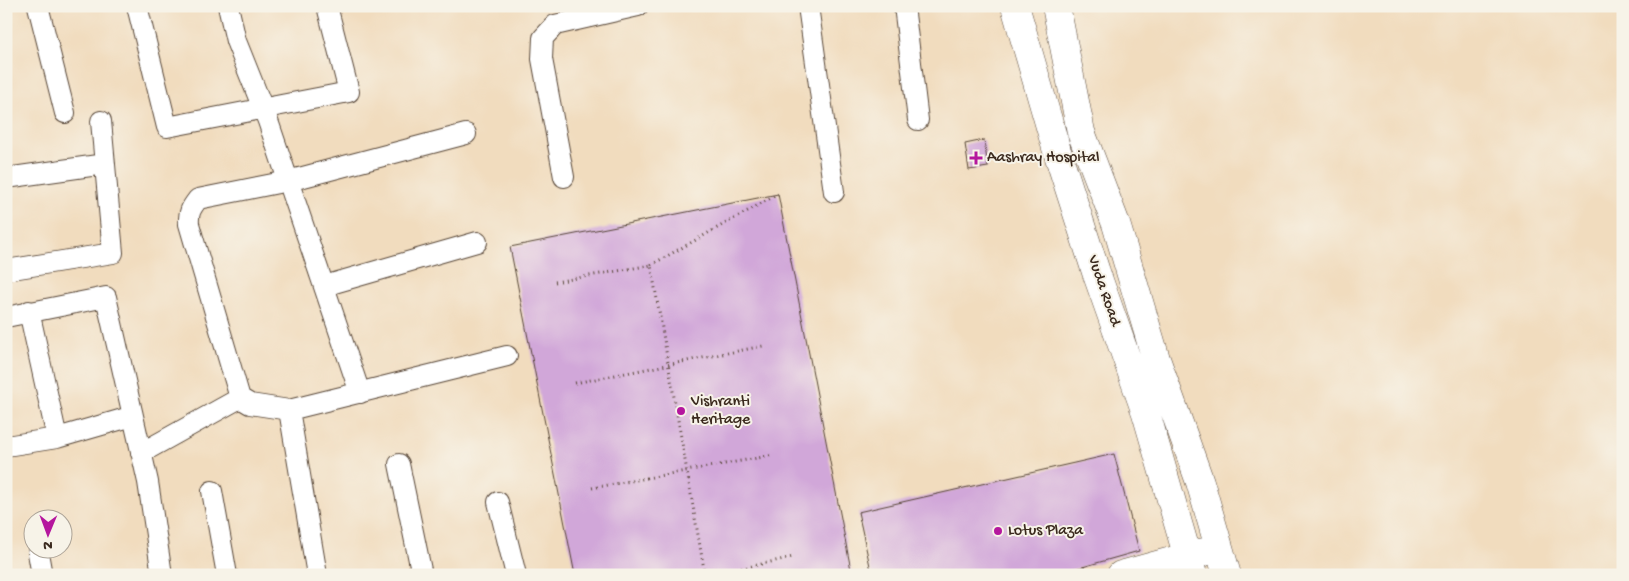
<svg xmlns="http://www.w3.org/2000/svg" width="1629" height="581" font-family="'Gochi Hand',sans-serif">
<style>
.building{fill:#d1a7d9}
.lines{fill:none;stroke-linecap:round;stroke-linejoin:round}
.street-casing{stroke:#564536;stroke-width:22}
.secondary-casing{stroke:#564536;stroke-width:29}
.path{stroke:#564536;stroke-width:3;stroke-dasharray:1 4;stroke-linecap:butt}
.street{stroke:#fff;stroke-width:20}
.secondary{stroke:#fff;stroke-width:28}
.poi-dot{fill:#b5179e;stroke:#f7f3e8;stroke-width:2}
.labels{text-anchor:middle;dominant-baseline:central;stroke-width:4;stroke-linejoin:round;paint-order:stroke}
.poi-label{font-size:16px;fill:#3b2a1e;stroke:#f7f3e8;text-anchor:start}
.street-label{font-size:16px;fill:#3b2a1e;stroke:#f7f3e8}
</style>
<rect width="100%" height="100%" fill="#f7f3e8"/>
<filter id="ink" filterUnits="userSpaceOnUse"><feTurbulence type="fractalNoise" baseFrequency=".02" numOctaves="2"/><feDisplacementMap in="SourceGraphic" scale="10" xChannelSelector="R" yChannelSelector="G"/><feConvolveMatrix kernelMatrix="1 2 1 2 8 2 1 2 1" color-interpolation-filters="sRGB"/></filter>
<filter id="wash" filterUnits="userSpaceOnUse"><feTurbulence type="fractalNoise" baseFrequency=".0096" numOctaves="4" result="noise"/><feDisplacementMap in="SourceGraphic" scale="20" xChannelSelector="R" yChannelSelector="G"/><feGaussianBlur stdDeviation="1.12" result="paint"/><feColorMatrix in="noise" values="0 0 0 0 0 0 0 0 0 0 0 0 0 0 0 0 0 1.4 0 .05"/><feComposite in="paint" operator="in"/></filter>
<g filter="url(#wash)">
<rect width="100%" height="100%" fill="#f1dcbe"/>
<g id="blocks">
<path class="building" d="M984 140 988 167 969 170 965 144Z
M778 194 852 575H575L510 247Z
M1114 454 1139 551 1054 575H872L858 512Z"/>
</g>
</g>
<g filter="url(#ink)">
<use href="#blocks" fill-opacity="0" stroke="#564536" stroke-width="1"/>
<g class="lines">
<g class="street-casing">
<path id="street" d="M38 6 65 113
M137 6 167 127 349 92 327 6
M228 6 236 41 268 121 360 393
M808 6 834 192
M904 6 918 120
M564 177 542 59 543 38 555 25 638 6
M6 178 105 164
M6 270 113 253 101 121
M324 286 477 242
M6 317 106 297 148 482 162 575
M289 410 250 404 240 398 189 224C188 213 191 208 198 199L288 181 466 134
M57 438 133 416
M6 446 57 438 29 311
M141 453 240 398
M399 464 422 575
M212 491 227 575
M498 502 516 575
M38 553 42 575
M317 575 289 410 507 356"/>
</g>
<g class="secondary-casing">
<path id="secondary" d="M1015 6 1057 151 1096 272 1146 413 1193 575
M1056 6 1081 132 1116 224 1156 359 1200 482 1227 575
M1121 575 1204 552"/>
</g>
<path class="path" d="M651 265 778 194
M555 282 651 265 705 575
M575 383 763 346
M592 488 774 455
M712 575 793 557"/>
<use href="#street" class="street"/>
<use href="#secondary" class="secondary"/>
</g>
</g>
<g class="poi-dot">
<path d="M973.5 150.5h5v5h5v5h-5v5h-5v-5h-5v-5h5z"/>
<circle cx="681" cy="411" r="5"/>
<circle cx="998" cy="531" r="5"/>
</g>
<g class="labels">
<g class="poi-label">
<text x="987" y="158">Aashray Hospital</text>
<text x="691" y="402">Vishranti<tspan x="691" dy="18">Heritage</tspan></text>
<text x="1008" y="531">Lotus Plaza</text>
</g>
<g class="street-label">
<text transform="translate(1103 291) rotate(71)">Vuda Road</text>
</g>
</g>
<rect width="1629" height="581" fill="none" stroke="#f7f3e8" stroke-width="25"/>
<g transform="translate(48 534) rotate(181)"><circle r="24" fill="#f7f3e8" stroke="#aca397"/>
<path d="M0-4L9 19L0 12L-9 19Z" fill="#b5179e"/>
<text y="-8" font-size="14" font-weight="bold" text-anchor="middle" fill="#3b2a1e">N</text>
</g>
</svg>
